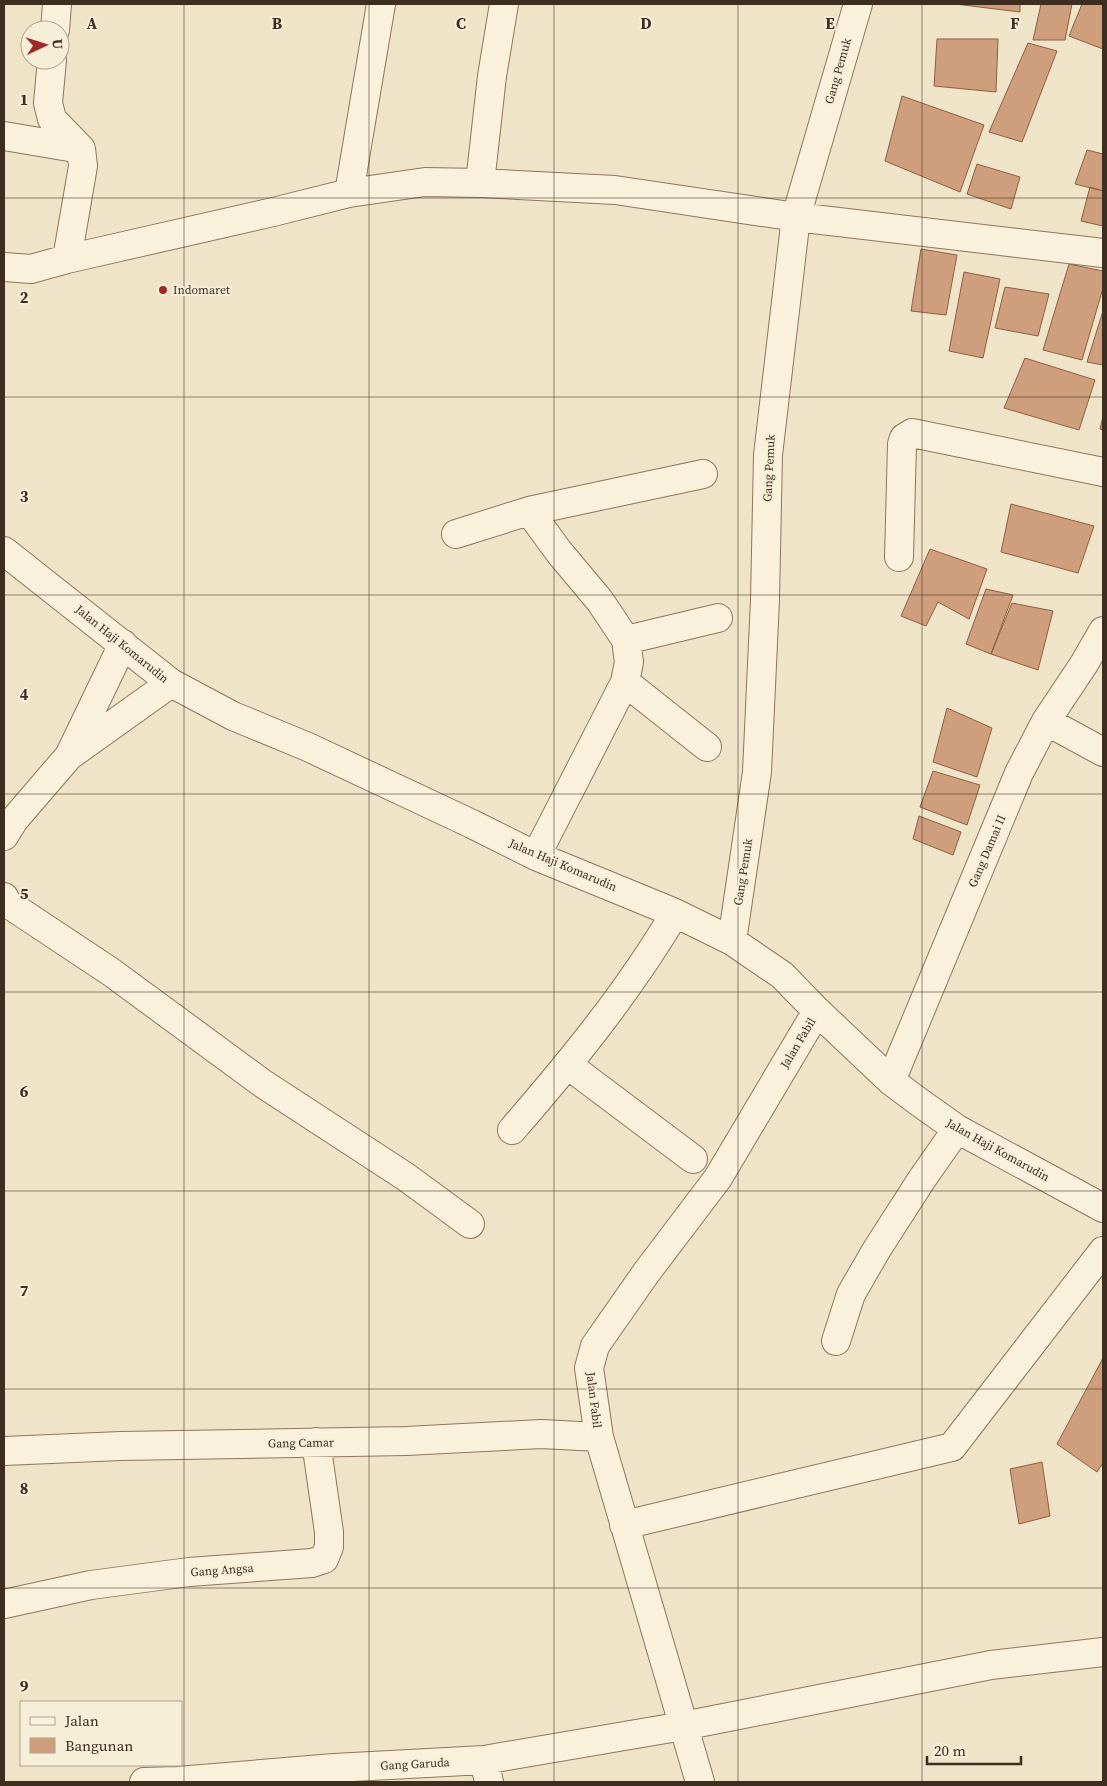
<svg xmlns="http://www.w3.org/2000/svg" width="1107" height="1786" font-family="'Source Serif 4',serif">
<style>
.building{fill:#cf9f7d;stroke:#8d5f41}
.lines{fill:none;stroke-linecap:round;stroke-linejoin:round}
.minor-casing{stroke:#8d765c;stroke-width:30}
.minor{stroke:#faf1dc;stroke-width:28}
.grid{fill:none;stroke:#3d2e20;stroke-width:1;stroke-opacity:0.55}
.poi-dot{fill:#9e2a2b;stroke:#f7eed8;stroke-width:2}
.labels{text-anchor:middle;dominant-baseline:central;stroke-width:4;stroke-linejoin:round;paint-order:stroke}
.street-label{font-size:12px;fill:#3d2e20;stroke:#f7eed8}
.poi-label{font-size:12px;fill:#3d2e20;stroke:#f7eed8;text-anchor:start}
.grid-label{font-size:16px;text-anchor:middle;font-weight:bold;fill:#3d2e20;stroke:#f7eed8;stroke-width:4;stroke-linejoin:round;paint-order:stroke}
</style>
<rect width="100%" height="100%" fill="#f0e4c8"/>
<path class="building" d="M955 4H1020V12Z
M1041 4H1072L1065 40H1033Z
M1082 4H1103V49L1069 36Z
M937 39H998L996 92 934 86Z
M1028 43 1057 51 1022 142 989 132Z
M902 96 984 125 960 192 885 161Z
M1087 150 1103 154V191L1075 184Z
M977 164 1020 177 1011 209 967 194Z
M1090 187 1103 191V226L1081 221Z
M921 249 957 255 946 315 911 311Z
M1069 264 1103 271V288L1082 360 1043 350Z
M964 272 1000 279 983 358 949 351Z
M1005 287 1049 294 1038 336 995 328Z
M1103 311V365L1087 362Z
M1025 358 1095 380 1079 430 1004 408Z
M1103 416V430L1100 429Z
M1011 504 1094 526 1078 573 1001 552Z
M930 549 987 569 969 619 938 602 926 626 901 616Z
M986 589 1013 595 991 654 966 644Z
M1012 603 1053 611 1038 670 991 654Z
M947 708 992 728 977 777 933 762Z
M933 771 980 785 967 825 920 807Z
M919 816 961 832 953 855 913 839Z
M1103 1358V1463L1097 1472 1057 1444Z
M1042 1462 1050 1516 1019 1524 1010 1469Z"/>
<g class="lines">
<g class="minor-casing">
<path id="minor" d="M55 30 57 4
M52 60 48 103 52 119 81 149 83 166 67 259
M4 136 81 149
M480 183 492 76 504 4
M349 193 381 4
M4 267 31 269 67 259 273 212 349 193 425 182 480 183 615 190 796 217 1103 253
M529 511 559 552 600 601 626 640 629 662 625 682 536 856
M456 534 529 511 703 474
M4 551 171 683 233 716 308 747 472 824 536 856 675 913 732 941 782 975 817 1011 891 1081 919 1102 957 1129 1103 1208
M899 557 902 444 904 438 912 433 1103 472
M626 640 718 618
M625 682 707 747
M1046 721 1103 752
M70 754 123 644
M4 836 14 820 69 756 171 683
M4 897 7 903 111 972 262 1083 406 1177 470 1224
M732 941 757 772 765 600 768 455 796 217 858 4
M568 1065 693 1159
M891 1081 1019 773 1046 721 1084 664 1103 631
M512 1130C571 1062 629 991 675 913
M836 1341 851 1294 877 1249 922 1179 957 1129
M4 1451 121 1446 406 1441 541 1434 599 1437
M624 1525 952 1447 1103 1251
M4 1604 91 1585 189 1572 312 1563 324 1559 329 1547V1532L316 1442
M484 1760 489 1782
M144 1782 178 1781 334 1768 484 1760 683 1726 991 1665 1103 1652
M700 1782 599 1437 589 1368 595 1346 646 1273 718 1178 817 1011"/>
</g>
<use href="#minor" class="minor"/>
</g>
<path class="grid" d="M184 4V1782M369 4V1782M554 4V1782M738 4V1782M922 4V1782M4 198H1103M4 397H1103M4 595H1103M4 794H1103M4 992H1103M4 1191H1103M4 1389H1103M4 1588H1103"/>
<circle class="poi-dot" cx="163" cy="290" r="5"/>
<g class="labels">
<g class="street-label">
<text transform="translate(838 71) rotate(-74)">Gang Pemuk</text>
<text transform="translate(769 468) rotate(-87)">Gang Pemuk</text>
<text transform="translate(122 644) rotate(39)">Jalan Haji Komarudin</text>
<text transform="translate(987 851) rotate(-67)">Gang Damai II</text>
<text transform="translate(563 865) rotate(23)">Jalan Haji Komarudin</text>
<text transform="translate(743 872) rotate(-81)">Gang Pemuk</text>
<text transform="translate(798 1043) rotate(-59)">Jalan Fabil</text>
<text transform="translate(998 1150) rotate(29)">Jalan Haji Komarudin</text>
<text transform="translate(594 1400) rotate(83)">Jalan Fabil</text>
<text transform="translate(301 1443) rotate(-1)">Gang Camar</text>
<text transform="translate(222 1570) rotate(-4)">Gang Angsa</text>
<text transform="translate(415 1764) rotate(-3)">Gang Garuda</text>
</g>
<g class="poi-label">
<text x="173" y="290">Indomaret</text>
</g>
</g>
<g class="grid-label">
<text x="92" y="29">A</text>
<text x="277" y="29">B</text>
<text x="461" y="29">C</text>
<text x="646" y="29">D</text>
<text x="830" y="29">E</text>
<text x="1015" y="29">F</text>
<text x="24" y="105">1</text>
<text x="24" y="303">2</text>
<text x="24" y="502">3</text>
<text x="24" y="700">4</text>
<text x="24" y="899">5</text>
<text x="24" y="1097">6</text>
<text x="24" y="1296">7</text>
<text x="24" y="1494">8</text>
<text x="24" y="1692">9</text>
</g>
<rect width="1107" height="1786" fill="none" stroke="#3d2e20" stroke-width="10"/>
<rect x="20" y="1701" width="162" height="65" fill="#f7eed8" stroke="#ada18e"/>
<rect x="30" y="1717" width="25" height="8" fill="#faf1dc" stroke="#ada18e"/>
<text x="65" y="1726" font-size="15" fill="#3d2e20">Jalan</text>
<rect x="30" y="1738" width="25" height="15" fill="#cf9f7d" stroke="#ada18e"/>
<text x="65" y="1751" font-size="15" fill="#3d2e20">Bangunan</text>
<g transform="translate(45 45) rotate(86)"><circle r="24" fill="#f7eed8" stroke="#ada18e"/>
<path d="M0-4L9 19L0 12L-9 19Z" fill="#9e2a2b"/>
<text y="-8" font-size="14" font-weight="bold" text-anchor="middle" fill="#3d2e20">U</text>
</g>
<path d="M927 1756v8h94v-8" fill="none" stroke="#3d2e20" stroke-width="2.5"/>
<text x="934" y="1756" font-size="15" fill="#3d2e20" stroke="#f7eed8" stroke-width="4" paint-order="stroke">20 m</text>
</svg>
